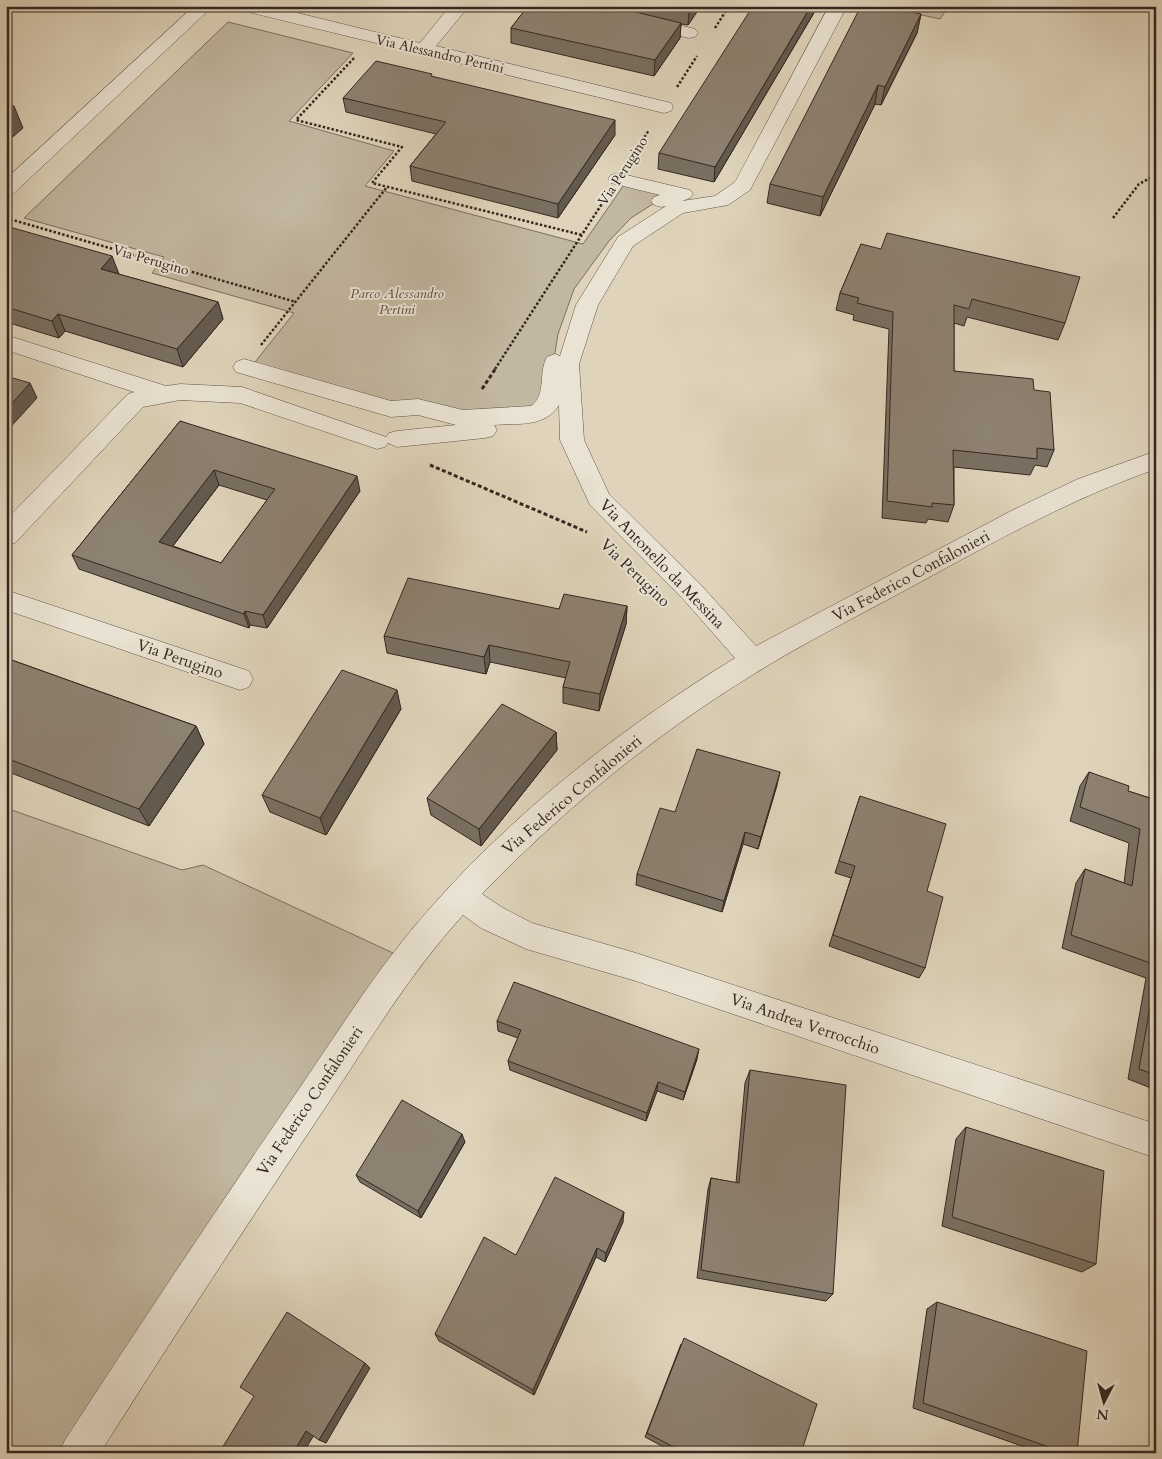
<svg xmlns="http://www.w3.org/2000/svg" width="1162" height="1459" font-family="Cardo,serif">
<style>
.green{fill:#c2b7a1;stroke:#7b6f61}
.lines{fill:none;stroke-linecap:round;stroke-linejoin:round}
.minor-casing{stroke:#5f5248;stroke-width:1}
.path-far1{stroke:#342721;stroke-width:2.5;stroke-dasharray:2.5 2;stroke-linecap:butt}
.path{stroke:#342721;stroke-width:3;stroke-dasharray:4 2.5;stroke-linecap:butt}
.minor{fill:#eae3d3;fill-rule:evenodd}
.wall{fill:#796f61;stroke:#342721;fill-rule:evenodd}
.shaded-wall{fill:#635a4f;stroke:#342721}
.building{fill:#8d8171;stroke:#342721;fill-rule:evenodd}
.labels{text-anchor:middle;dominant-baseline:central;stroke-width:4;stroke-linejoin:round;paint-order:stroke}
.far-street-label{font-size:14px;fill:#342721;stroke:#eae3d3}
.far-park-label{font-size:14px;font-style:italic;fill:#584b41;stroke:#eae3d3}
.street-label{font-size:16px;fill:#342721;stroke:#eae3d3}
</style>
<rect width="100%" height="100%" fill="#dfd4bb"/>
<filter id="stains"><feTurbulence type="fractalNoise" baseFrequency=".004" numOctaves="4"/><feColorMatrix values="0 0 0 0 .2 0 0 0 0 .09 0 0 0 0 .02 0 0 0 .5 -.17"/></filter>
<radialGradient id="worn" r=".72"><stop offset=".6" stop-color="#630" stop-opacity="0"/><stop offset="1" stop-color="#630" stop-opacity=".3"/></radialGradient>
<path class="green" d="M881 6H949L940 19Z
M228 22 353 53 289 121 394 151 365 186 583 244 626 182 681 194 656 202 631 218 609 241 574 289 558 334 551 377 541 410 476 417 390 405 252 366 294 313 152 273 164 257 24 218Z
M6 808 182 870 203 865 406 959 75 1453H6Z"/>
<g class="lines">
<g class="minor-casing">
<path id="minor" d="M194 6H213L13 194 6 196V179Z
M237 6H269L420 43 450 6H469L436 46 671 103 673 107 671 111 664 113 240 10Z
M567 6H599L695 29 698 33 695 37 689 38 570 10Z
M829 6H847L750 190 728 205 683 213 633 246 598 305 579 364 584 440 609 494 701 585 756 646 1011 511 1078 479 1156 451V469C1070 499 992 543 913 586 860 615 805 642 754 674 654 735 563 810 482 894L503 908 532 923 636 953 1156 1124V1158L636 981 526 949 481 928 463 915C410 973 370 1040 327 1105 250 1220 174 1336 100 1453H59L65 1440C143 1320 222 1201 303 1083 344 1023 383 960 432 906 518 809 624 726 735 658L683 599 590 505 560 440 559 405C545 428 517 423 494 425L497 430 493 436 485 438 397 447 388 443 385 447 377 449 240 403 180 400 143 407 15 543 6 545V520L128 394 134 392 6 350V335L166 386 180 384 242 387 386 437 389 433 397 431 456 425 418 415 391 417 236 372 233 367 236 362 244 359 391 401 418 399 463 410 531 406C547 395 538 372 547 357L555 354 560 356 576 305 618 237 666 206 661 207 654 205 651 201 654 197 660 195 611 183 608 179 611 175 618 173 690 190 693 194 690 198 682 201 715 196 735 182Z
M6 590 249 671 253 679 249 687 240 690 6 610Z"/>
</g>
<path class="path-far1" d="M715 28 729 6
M354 58 296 120 402 147 372 183 582 235
M677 87 697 56
M632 156 649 130
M6 218 296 302
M1113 218 1139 184 1156 175
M261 345 387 187
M495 369 605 199"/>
<path class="path" d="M482 389 496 368
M430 465 587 532"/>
<use href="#minor" class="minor"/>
</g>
<path class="wall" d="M528 6H701L688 25 681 24 680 38 654 76 511 43V28Z
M815 11 714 182 658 169 659 153Z
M921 14 917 33 881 105 875 104 820 216 767 203 770 184Z
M433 77 615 135 558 218 412 181 410 166 436 134 346 112 343 98Z
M6 226 118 274 218 302 223 319 183 367 65 331 59 338 6 322Z
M861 244 1065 323 1058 340 967 317 964 326 954 323V371L1034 390 1054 450 1047 467 1035 465 1030 475 954 467V505L948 522 928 519 926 523 882 518 889 329 853 320 854 315 836 310 840 293Z
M1156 348V388L1151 387V359Z
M180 421 360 491 267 628 250 625 249 628 79 569 72 555ZM219 485 267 500 221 563 173 546Z
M627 606 626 624 599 711 563 703V687L566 678 490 662 486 674 387 653 384 636 559 609Z
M6 658 196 726 204 744 149 826 6 771Z
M401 709 326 835 270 812 262 795Z
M556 732 557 750 481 846 431 815 427 798Z
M1089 772 1128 791 1156 800V1090L1128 1079 1146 978 1062 948 1076 883 1085 869 1124 883 1129 843 1070 821 1080 786Z
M777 785 758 849 743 844 722 912 636 885 637 874 675 812Z
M860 796 927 891 925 968 919 978 829 946 851 878 835 873Z
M497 1021 697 1059 683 1100 657 1091 646 1121 510 1070 508 1061 518 1038 498 1031Z
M750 1070 833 1294 826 1301 697 1278 708 1189 711 1178 736 1183 745 1083Z
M966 1127 1096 1264 1082 1272 942 1226 956 1139Z
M465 1142 421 1218 360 1182 356 1175Z
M623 1222 605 1262 596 1257 534 1395 439 1341 435 1334 516 1255Z
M937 1302 1077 1453H1042L913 1408 927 1309Z
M681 1344 801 1453H675L645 1437Z
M1156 1429V1453H1152Z"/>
<path class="shaded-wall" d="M692 6H701L688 25 689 10Z
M811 6H816L815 11 714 182 715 167Z
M921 14 917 33 881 105 885 87Z
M681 23 680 38 654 76 655 60Z
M878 85 875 104 820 216 823 197Z
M14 106 23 128 6 143V113Z
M615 120V135L558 218V204Z
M112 256 119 274 101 269Z
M218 302 223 319 183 367 177 349Z
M58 314 65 331 59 338 52 321Z
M30 383 37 398 6 432V410Z
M214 470 219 485 165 556 159 542Z
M357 476 360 491 267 628 263 615Z
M627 606 626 624 599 711 600 694Z
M245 611 250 625 249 628 244 614Z
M489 645 490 662 486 674 484 657Z
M397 690 401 709 326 835 320 818Z
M196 726 204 744 149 826 139 809Z
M556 732 557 750 481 846 479 829Z
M780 772 777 785 758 849 761 837Z
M745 832 743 844 722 912 724 901Z
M699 1049 697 1059 683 1100 685 1092Z
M658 1082 657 1091 646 1121 647 1113Z
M462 1134 465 1142 421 1218 418 1211Z
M624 1212 623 1222 605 1262 606 1253Z
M597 1248 596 1257 534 1395 533 1390Z
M365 1363 370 1368 326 1443 319 1440Z
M306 1431 314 1435 303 1453H293Z"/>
<path class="building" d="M528 6H611L681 23 655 60 511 28Z
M673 6H692L689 10Z
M753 6H811L715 167 659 153Z
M861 6H883L921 14 885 87 878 85 823 197 770 184Z
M376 61 432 74 431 76 615 120 558 204 410 166 446 122 343 98Z
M6 104 14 106 6 113Z
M6 226 112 256 101 269 218 302 177 349 58 314 52 321 6 307Z
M887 233 1080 277 1065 323 972 299 969 309 954 305V371L1033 379 1034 390 1050 392 1054 450 1037 448V459L953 450 954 505 932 503V507L887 501 893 312 857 303 859 298 840 293 861 244 881 249Z
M6 376 30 383 6 410Z
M180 421 357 476 263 615 245 611 244 614 72 555ZM214 470 275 489 221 563 159 542Z
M408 578 559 609 564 594 627 606 600 694 563 687 570 662 489 645 484 657 384 636Z
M6 658 196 726 139 809 6 758Z
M342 670 397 690 320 818 262 795Z
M502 704 556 732 479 829 427 798Z
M697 749 780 772 761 837 745 832 724 901 637 874 660 808 675 812Z
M1089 772 1129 786 1128 791 1156 800V965L1071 935 1085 869 1132 886 1140 829 1080 807Z
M860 796 946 824 927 891 943 897 925 968 833 935 855 866 839 861Z
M1156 974V1075L1139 1069Z
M514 982 699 1049 685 1092 658 1082 647 1113 508 1061 521 1030 497 1021Z
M750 1070 846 1085 833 1294 701 1270 711 1178 739 1183Z
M402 1100 462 1134 418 1211 356 1175Z
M966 1127 1104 1171 1096 1264 952 1217Z
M555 1177 624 1212 606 1253 597 1248 533 1390 435 1334 484 1237 516 1255Z
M937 1302 1087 1351 1077 1453H1066L923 1403Z
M287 1312 365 1363 319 1440 306 1431 293 1453H219L254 1396 240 1387Z
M684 1338 817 1404 801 1453H685L647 1433Z"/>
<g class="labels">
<g class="far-street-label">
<text transform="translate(440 54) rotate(13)">Via Alessandro Pertini</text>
<text transform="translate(623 171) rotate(-57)">Via Perugino</text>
<text transform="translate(151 260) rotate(16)">Via Perugino</text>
</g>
<g class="far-park-label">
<text x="397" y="293">Parco Alessandro<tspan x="397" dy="16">Pertini</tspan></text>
</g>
<g class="street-label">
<text transform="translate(662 564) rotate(46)">Via Antonello da Messina</text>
<text transform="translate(635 573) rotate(44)">Via Perugino</text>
<text transform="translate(911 576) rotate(-28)">Via Federico Confalonieri</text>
<text transform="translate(180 659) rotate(19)">Via Perugino</text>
<text transform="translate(572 795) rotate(-40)">Via Federico Confalonieri</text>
<text transform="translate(805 1024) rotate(19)">Via Andrea Verrocchio</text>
<text transform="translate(310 1101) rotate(-56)">Via Federico Confalonieri</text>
</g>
</g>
<rect width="1162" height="1459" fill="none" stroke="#dfd4bb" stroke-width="25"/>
<rect x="8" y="8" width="1147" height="1444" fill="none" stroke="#342721" stroke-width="2.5"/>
<rect x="12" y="12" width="1137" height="1434" fill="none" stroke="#342721"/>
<g transform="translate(1104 1402) rotate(186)" stroke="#eae3d3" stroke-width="4" paint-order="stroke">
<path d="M0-4L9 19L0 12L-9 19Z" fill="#342721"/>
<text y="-8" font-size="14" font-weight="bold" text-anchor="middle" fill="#342721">N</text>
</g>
<rect width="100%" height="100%" filter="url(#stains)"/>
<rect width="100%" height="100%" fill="url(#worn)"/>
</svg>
